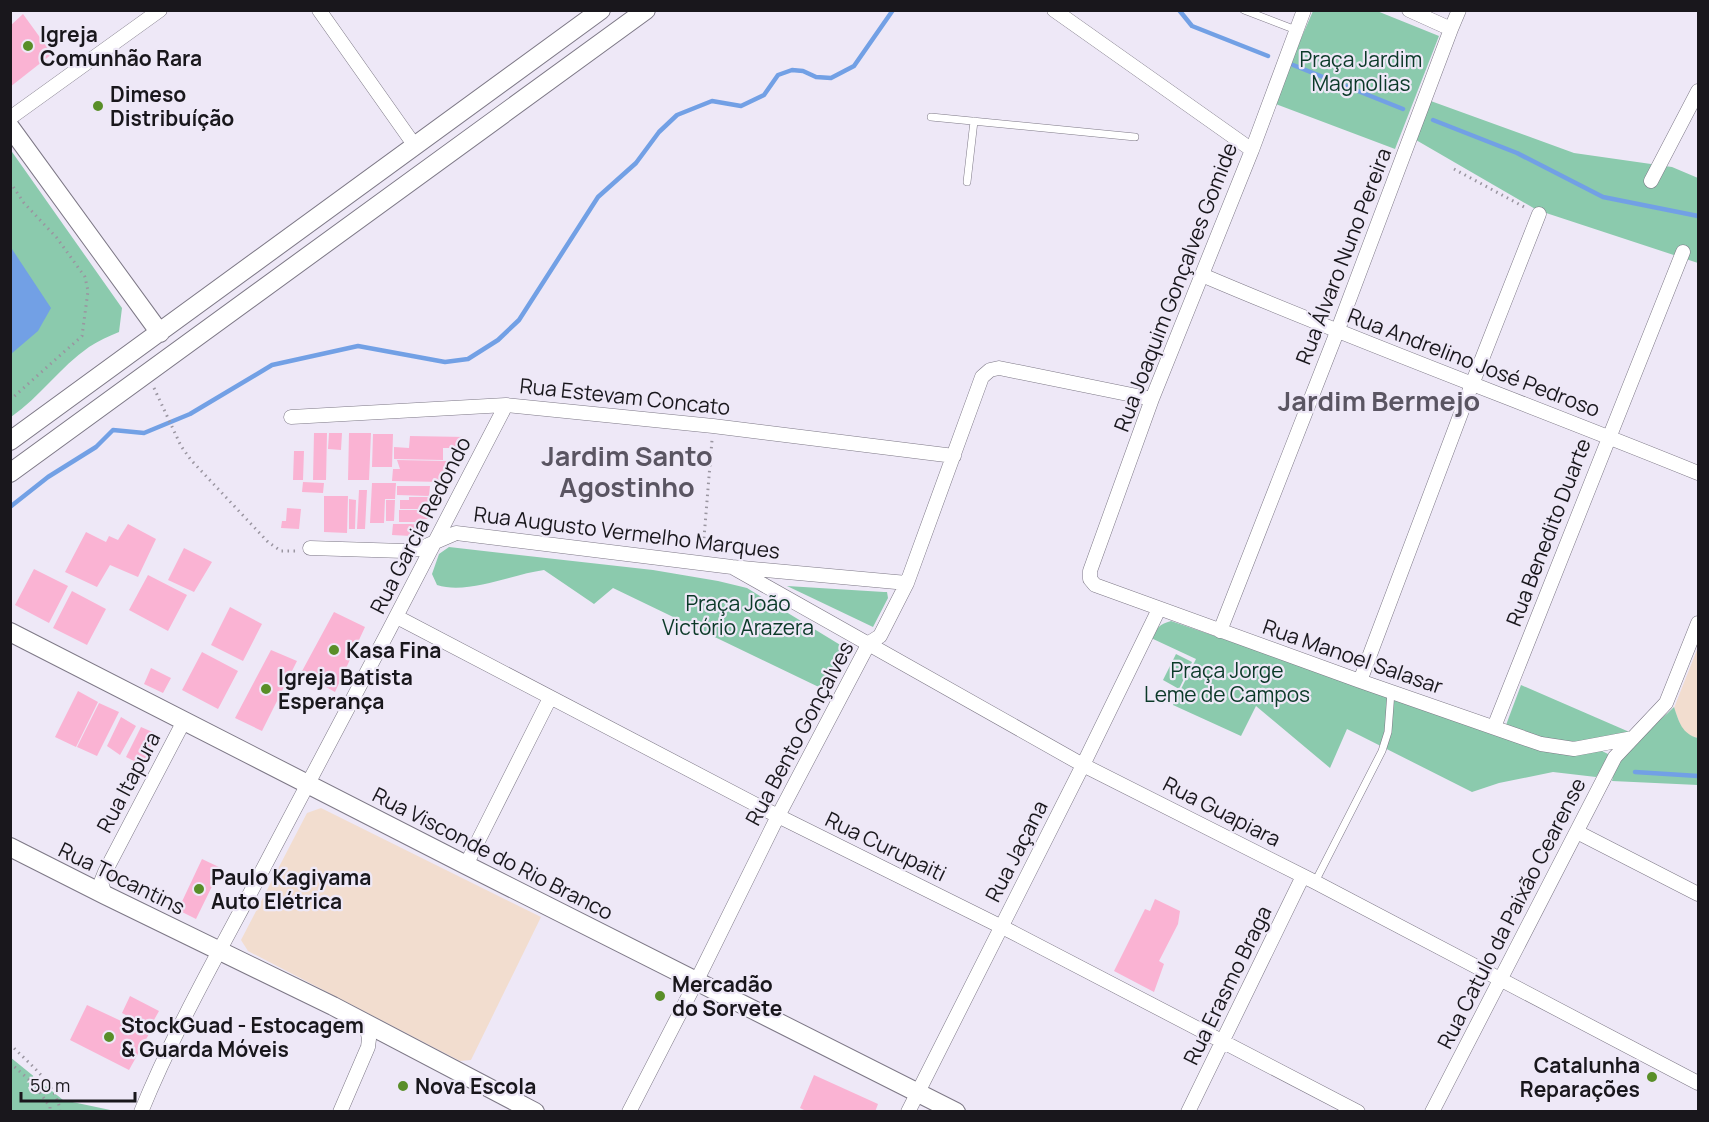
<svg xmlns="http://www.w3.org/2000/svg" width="1709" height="1122" font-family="Manrope,sans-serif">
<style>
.education{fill:#f2ddcf}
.green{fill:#8bcaad}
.water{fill:#72a0e5}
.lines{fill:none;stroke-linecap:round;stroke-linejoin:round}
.stream{stroke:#72a0e5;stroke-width:4.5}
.building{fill:#fab3d3}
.lane-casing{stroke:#7d7886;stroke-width:8}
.street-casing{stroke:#7d7886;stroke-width:15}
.secondary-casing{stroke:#7d7886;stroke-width:20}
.path{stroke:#9a95a0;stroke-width:3;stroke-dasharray:1.5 4.5;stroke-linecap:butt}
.lane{stroke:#fff;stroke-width:7}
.street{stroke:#fff;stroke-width:14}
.secondary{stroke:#fff;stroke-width:18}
.poi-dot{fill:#598e28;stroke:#eee8f7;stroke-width:2}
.labels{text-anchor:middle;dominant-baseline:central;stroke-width:4.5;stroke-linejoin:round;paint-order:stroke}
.poi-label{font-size:21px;font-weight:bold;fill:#19171c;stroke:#eee8f7;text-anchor:start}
.park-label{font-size:21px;fill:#0b3928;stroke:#eee8f7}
.street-label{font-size:21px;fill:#19171c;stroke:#eee8f7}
.district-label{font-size:27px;font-weight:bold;fill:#5a5562;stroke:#eee8f7}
</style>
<rect width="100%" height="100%" fill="#eee8f7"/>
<path class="education" d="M1698 647V738L1690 736 1682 729 1674 708Z
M321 808 541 917 471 1060 460 1061 248 951 241 940 307 813Z"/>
<path class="green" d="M1313 11H1377L1439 36 1395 149 1273 103Z
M1428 100 1574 153 1672 167 1698 178V263L1537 210 1416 140Z
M10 149 122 308 119 332C109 336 98 341 89 347 60 367 40 397 11 417Z
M449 547 653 570 718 581 747 588 842 646 844 656 825 690 613 588 594 604 544 570C513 574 468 595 437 585L432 574 439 554Z
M787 586 884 592H887L888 598 873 627Z
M1171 621 1486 729 1573 754 1602 751 1608 754V761L1596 777 1553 772 1499 783 1472 792 1347 729 1330 768 1256 706 1241 736 1173 705 1196 659 1151 638C1156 628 1160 624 1171 621Z
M1176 654 1192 662 1179 689 1163 680Z
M1521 685 1634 734 1568 744 1539 739 1506 725Z
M1674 707C1679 722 1682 734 1698 738V785L1612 781C1617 753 1654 727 1674 707Z
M10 1057 63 1100 115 1111H11Z"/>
<path class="water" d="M10 246 51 308 38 331 11 354Z"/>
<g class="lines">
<path class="stream" d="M1179 10 1192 26 1268 56
M1293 65 1403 109
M1433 120 1517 153 1603 197 1698 216
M10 507 48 477 96 447 113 430 144 433 190 414 272 365 358 346 445 362 468 359 498 340 519 320 598 197 636 163 659 132 677 115 712 101 741 106 764 95 778 75 792 70 803 71 816 77 831 78 854 66 893 10
M1635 772 1698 776"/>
</g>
<path class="building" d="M23 14 52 54 10 87V26Z
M314 433H327L326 480H313Z
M329 433H342L341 450 328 449Z
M349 433H371L369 480H348Z
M373 434H393L392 467H372Z
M410 436 466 437 460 448H443V460L394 459V447L409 448Z
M294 451H304L303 480H293Z
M397 460 446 461 444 482 392 481 393 469H400Z
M303 482 324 483 323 493 302 492Z
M372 483H396L395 499H385L384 523H370Z
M397 486H430L429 496 397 495Z
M359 490H367L365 529H357Z
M324 496H348L347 533 324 532Z
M409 497H436L432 509H400V500H409Z
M349 499 356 500 355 529H349Z
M386 500H395L394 521H386Z
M287 508 301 509 299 529 281 528 282 521H286Z
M399 510H432L428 519H418V522H399Z
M128 524 156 539 138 577 110 565 97 587 65 572 86 532 106 542 109 536 118 540Z
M393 524H411L419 525 411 536 392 535Z
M184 548 212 562 194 592 168 580Z
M34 569 68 586 49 623 15 605Z
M148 575 187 595 168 631 129 610Z
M72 591 106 609 87 645 53 628Z
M230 607 262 624 243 661 211 645Z
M334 612 365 627 335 692 301 673Z
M271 650 297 661 262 731 235 718Z
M202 652 238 671 218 709 182 690Z
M151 668 171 678 163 693 144 684Z
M78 691 98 702 76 747 55 737Z
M99 703 119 712 97 756 77 747Z
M121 717 136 726 120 755 107 746Z
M141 727 157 734 142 765 126 757Z
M202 859 221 868 196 919 178 910Z
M1155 899 1180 911 1178 924 1159 961 1164 964 1154 992 1114 971 1145 909 1150 911Z
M130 996 159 1011 150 1027 122 1013Z
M87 1005 149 1034 129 1070 70 1040Z
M814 1075 878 1104 875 1112H808L800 1108Z"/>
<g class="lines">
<g class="lane-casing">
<path id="lane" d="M1244 10 1296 30
M931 117 1135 137
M967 182 974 121
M1315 882 1382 751 1388 732 1391 692"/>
</g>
<g class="street-casing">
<path id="street" d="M319 10 415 146
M1054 10 1252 150
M1304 10 1252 150 1152 399 1090 571V579L1095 585 1360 681 1541 744 1574 749 1633 738
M1409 10 1451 29 1459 10
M10 118 160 10
M1651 181 1698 91
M1202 275C1366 345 1533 406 1698 473
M291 417 506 405 713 426 954 456
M310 548 404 551 419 549 456 533 732 567 907 583
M732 567 1083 765 1315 882 1698 1083
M397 617 768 811 1012 932 1358 1112
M1220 631 1337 332 1451 29
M1360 681 1469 392 1539 214
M1494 727 1683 252
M1577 832 1698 894
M466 865 550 698
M105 895 101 882 105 872 184 721
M141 1112C178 1021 229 935 274 848 352 701 430 553 506 405
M340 1112 368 1047 369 1039 366 1024
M629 1112 697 980 778 816 869 643 880 636 907 583 982 377 990 370 999 368 1152 399
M908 1112 1083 765 1159 609
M1188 1112 1303 876
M1432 1112 1615 757 1666 703 1698 623"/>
</g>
<g class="secondary-casing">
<path id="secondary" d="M10 127 160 333
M10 441 601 10
M10 473 646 10
M10 632 466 865 956 1112
M10 847 105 895 333 1006 535 1112"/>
</g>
<path class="path" d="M1454 169 1526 208
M10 182 24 203 57 238 85 277 88 291 82 336 10 400
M154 388 181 446 191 460 268 542 281 551H296
M703 550 712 440
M10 1044C28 1063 58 1085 60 1112
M10 1063 34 1084 50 1107V1112"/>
<use href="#lane" class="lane"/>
<use href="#street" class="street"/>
<use href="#secondary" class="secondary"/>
</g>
<g class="poi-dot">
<circle cx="28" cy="46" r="6"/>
<circle cx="98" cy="106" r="6"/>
<circle cx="334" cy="650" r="6"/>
<circle cx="266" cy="689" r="6"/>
<circle cx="199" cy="889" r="6"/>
<circle cx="660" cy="996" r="6"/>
<circle cx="109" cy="1037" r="6"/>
<circle cx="1652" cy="1077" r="6"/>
<circle cx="403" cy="1086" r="6"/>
</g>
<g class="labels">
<g class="poi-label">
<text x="40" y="34">Igreja<tspan x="40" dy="24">Comunhão Rara</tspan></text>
<text x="110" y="94">Dimeso<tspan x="110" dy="24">Distribuíção</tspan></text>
<text x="346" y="650">Kasa Fina</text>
<text x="278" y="677">Igreja Batista<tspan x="278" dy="24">Esperança</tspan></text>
<text x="211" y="877">Paulo Kagiyama<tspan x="211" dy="24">Auto Elétrica</tspan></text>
<text x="672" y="984">Mercadão<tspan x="672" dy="24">do Sorvete</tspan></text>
<text x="121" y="1025">StockGuad - Estocagem<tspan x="121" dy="24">&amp; Guarda Móveis</tspan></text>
<text x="1640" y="1065" text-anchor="end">Catalunha<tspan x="1640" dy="24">Reparações</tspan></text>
<text x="415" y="1086">Nova Escola</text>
</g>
<g class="park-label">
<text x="1361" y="59">Praça Jardim<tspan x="1361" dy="24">Magnolias</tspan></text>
<text x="738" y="603">Praça João<tspan x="738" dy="24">Victório Arazera</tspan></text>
<text x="1227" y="670">Praça Jorge<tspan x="1227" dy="24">Leme de Campos</tspan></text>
</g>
<g class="street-label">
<text transform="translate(1343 256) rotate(-69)">Rua Álvaro Nuno Pereira</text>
<text transform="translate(1175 287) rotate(-69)">Rua Joaquim Gonçalves Gomide</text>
<text transform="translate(1474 362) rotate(21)">Rua Andrelino José Pedroso</text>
<text transform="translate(625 396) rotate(6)">Rua Estevam Concato</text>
<text transform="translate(420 525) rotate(-63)">Rua Garcia Redondo</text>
<text transform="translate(627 532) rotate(7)">Rua Augusto Vermelho Marques</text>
<text transform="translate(1548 532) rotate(-69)">Rua Benedito Duarte</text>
<text transform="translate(1353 656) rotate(19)">Rua Manoel Salasar</text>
<text transform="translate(799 733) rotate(-62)">Rua Bento Gonçalves</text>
<text transform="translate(128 782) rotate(-62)">Rua Itapura</text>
<text transform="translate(1222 811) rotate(27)">Rua Guapiara</text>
<text transform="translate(886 846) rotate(26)">Rua Curupaiti</text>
<text transform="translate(1016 851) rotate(-63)">Rua Jaçana</text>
<text transform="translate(493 853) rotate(27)">Rua Visconde do Rio Branco</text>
<text transform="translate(122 878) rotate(26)">Rua Tocantins</text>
<text transform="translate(1511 913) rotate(-63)">Rua Catulo da Paixão Cearense</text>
<text transform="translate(1227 985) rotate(-64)">Rua Erasmo Braga</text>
</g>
<g class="district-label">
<text x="1379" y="400">Jardim Bermejo</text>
<text x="627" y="455">Jardim Santo<tspan x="627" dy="31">Agostinho</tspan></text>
</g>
</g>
<rect width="1709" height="1122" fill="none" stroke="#19171c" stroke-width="24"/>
<path d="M21 1092v9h114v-9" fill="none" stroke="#19171c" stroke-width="3"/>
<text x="30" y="1092" font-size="18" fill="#19171c" stroke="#eee8f7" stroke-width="4.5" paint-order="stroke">50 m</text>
</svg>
